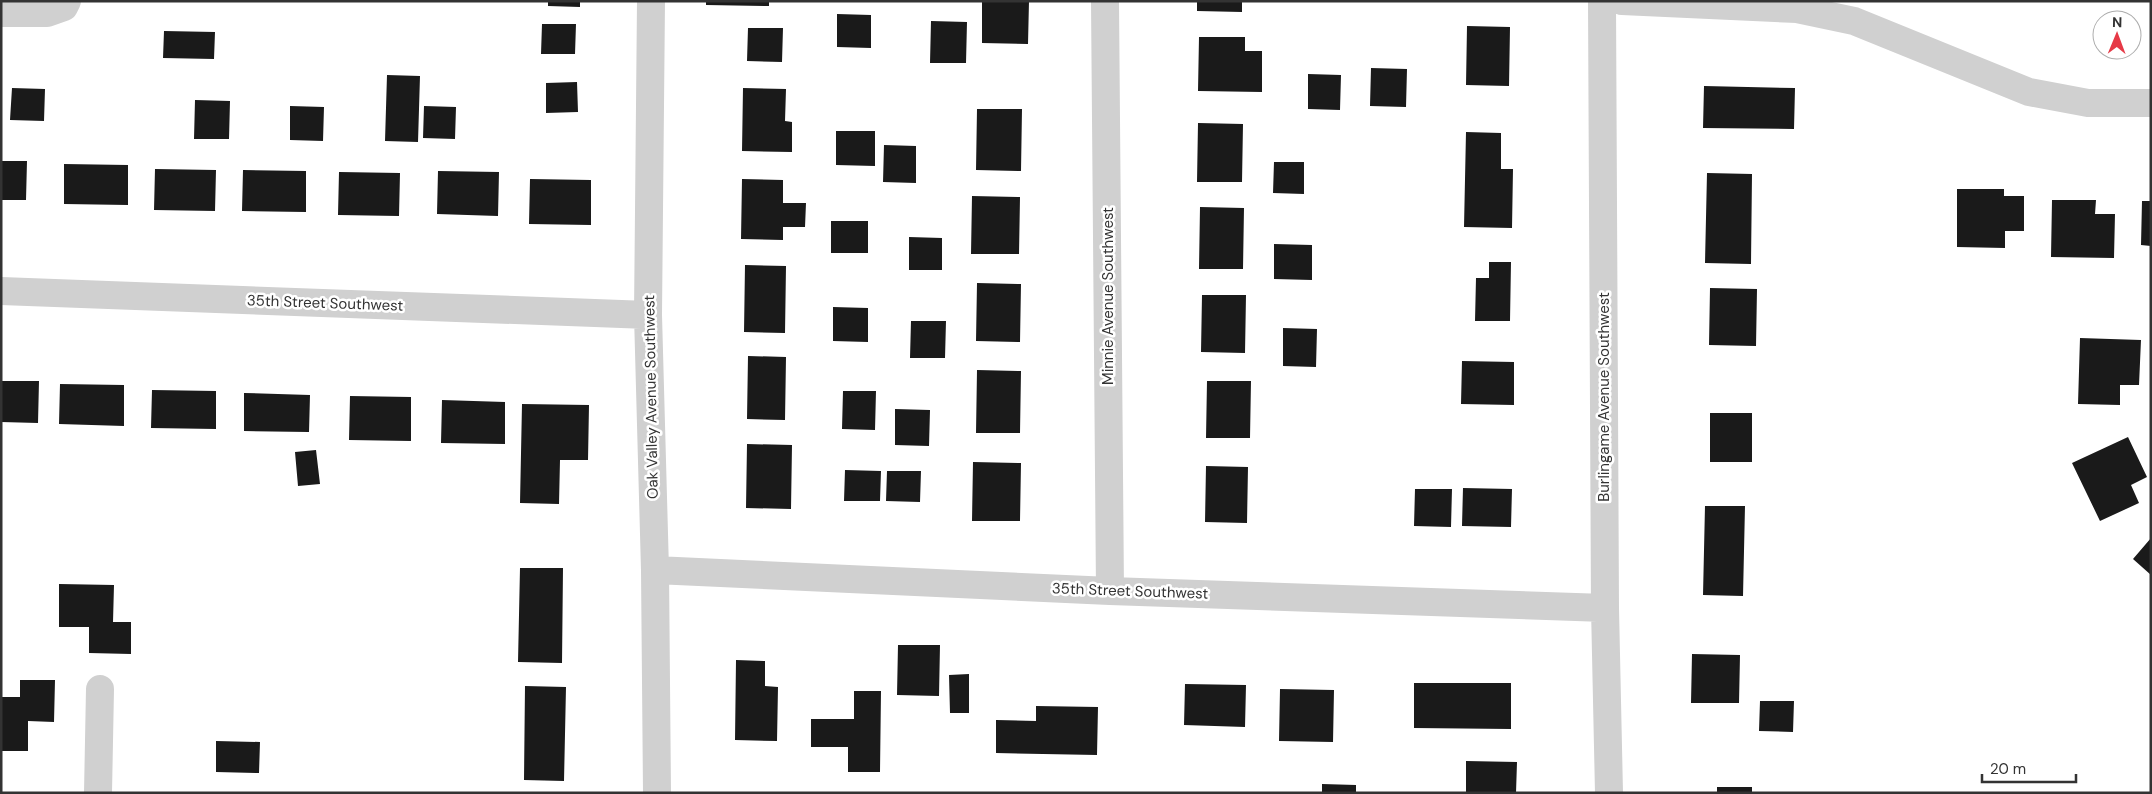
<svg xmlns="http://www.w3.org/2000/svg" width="2152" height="794" font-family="'DM Sans',sans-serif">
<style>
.building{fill:#1a1a1a}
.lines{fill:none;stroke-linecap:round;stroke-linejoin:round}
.minor{stroke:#d0d0d0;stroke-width:28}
.labels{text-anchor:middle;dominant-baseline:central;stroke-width:5;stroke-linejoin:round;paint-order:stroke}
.street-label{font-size:15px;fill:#333;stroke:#fff}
</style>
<rect width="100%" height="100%" fill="#fff"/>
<path class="building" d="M548 1H580V7L548 6Z
M706 1H769V6L706 5Z
M982 1H1029L1028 44 982 43Z
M1197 1H1242V12L1197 11Z
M837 14 871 15V48L837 47Z
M931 21 967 22 966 63H930Z
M542 24H576L575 54H541Z
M1467 26 1510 27 1509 86 1466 85Z
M748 28H783L782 62 747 61Z
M164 31 215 32 214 59 163 58Z
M1199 37H1245V51H1262V92L1198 91Z
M1371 68 1407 69 1406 107 1370 106Z
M1308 74 1341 75 1340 110 1308 109Z
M387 75 420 76 418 142 385 141Z
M577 82 578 112 546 113V83Z
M1704 86 1795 88 1794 129 1703 128Z
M12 88 45 89 44 121 10 120Z
M743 88 786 89 785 121 792 122V152L742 151Z
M195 100 230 101 229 139H194Z
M290 106 324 107 323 141 290 140Z
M424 106 456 107 455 139 423 138Z
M977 109H1022L1021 171 976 170Z
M1198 123 1243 124 1242 182H1197Z
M836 131H875V166L836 165Z
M1466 132 1501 133V169H1513L1512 228 1464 227Z
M884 145 916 146V183L883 182Z
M1 161H27L26 200H1Z
M1274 162H1304V194L1273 193Z
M64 164 128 165V205L64 204Z
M155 169 216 170 215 211 154 210Z
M243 170 306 171V212L242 211Z
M438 171 499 172 498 216 437 214Z
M339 172 400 173 399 216 338 215Z
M1707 173 1752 174 1751 264 1705 263Z
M530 179 591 180V225L529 224Z
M742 179 783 180V203H806L805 227H783V240L741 239Z
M1957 189H2004V196H2024V231H2005V248L1957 247Z
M972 196 1020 197 1019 254H971Z
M2052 200H2096L2095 214H2115L2114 258 2051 257Z
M2142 201H2151V246L2141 245Z
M1200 207 1244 208 1243 269H1199Z
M831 221H868V253H831Z
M909 237 942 238V270H909Z
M1274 244 1312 245V280L1274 279Z
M1489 262H1511L1510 321H1475L1476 278H1489Z
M745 265 786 266 785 333 744 332Z
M977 283 1021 284 1020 342 976 341Z
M1710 288 1757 289 1756 346 1709 345Z
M1202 295H1246L1245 353 1201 352Z
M833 307 868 308V342L833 341Z
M911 321H946L945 358H910Z
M1283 328 1317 329 1316 367 1283 366Z
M2080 338 2141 340 2139 385H2120V405L2078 404Z
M748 356 786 357 785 420 747 419Z
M1462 361 1514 362V405L1461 404Z
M977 370 1021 371 1020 433H976Z
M1 381H39L38 423 1 422Z
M1207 381H1251L1250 438H1206Z
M60 384 124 385V426L59 424Z
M152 390 216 391V429L151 428Z
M843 391H876L875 430 842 429Z
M244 393 310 395 309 432 244 431Z
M350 396 411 397V441L349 440Z
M442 400 505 402V444L441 443Z
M522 404 589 405 588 460H560L559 504 520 503Z
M895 409 930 410 929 446 895 445Z
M1710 413H1752V462H1710Z
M2128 437 2147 477 2131 485 2139 503 2100 521 2072 463Z
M747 444 792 445 791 509 746 508Z
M316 450 320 484 298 486 295 452Z
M973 462 1021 463 1020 521H972Z
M1206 466 1248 467 1247 523 1205 522Z
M845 470 881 471 880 501H844Z
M887 471H921L920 502 886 501Z
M1463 488 1512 489 1511 527 1462 526Z
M1415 489H1452L1451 527 1414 526Z
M1705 506H1745L1743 596 1703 595Z
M2151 538V575L2133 559Z
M520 568H563L562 663 518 662Z
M59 584 114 585 113 622H131V654L89 653V627H59Z
M898 645H940L939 696 897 695Z
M1692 654 1740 655 1739 703H1691Z
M736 660 765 661V686L778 687 777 741 735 740Z
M969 674V713H950L949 675Z
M20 680H55L54 722 28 721V751H1V697H20Z
M1414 683H1511V729L1414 728Z
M1185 684 1246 685 1245 727 1184 725Z
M525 686 566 687 564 781 524 780Z
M1280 689 1334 690 1333 742 1279 741Z
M854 691H881L880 772H848V747H811V719H854Z
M1760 701H1794L1793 732 1759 731Z
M1036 706 1098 707 1097 755 996 753V720L1036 721Z
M216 741 260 742 259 773 216 772Z
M1466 761 1517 762 1516 793H1466Z
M1322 784 1356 785V793H1322Z
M1717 787H1752V793H1717Z"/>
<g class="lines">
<path class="minor" d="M651 1 648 315 655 570 657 793
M1105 1 1110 591
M1602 1 1605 608 1609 793
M1622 1 1797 9 1854 21 2029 92 2088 103H2151
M1 13H47L64 7 67 1
M1 291 648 315
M655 570 1110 591 1605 608
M98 793 100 689"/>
</g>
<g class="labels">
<g class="street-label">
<text transform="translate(1108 296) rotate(-90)">Minnie Avenue Southwest</text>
<text transform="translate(325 303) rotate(2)">35th Street Southwest</text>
<text transform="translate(651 397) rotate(-91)">Oak Valley Avenue Southwest</text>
<text transform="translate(1604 397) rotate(-90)">Burlingame Avenue Southwest</text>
<text transform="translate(1130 591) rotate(2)">35th Street Southwest</text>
</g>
</g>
<rect width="2152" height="794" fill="none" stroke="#333333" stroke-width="5"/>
<g transform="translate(2117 35) rotate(1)"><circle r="24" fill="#ffffff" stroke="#adadad"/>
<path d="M0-4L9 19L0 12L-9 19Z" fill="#e63946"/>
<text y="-8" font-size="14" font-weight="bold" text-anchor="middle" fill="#333333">N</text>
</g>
<path d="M1982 774v8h94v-8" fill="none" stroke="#333333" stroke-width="2.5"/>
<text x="1990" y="774" font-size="15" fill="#333333" stroke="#ffffff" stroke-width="4" paint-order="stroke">20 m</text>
</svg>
